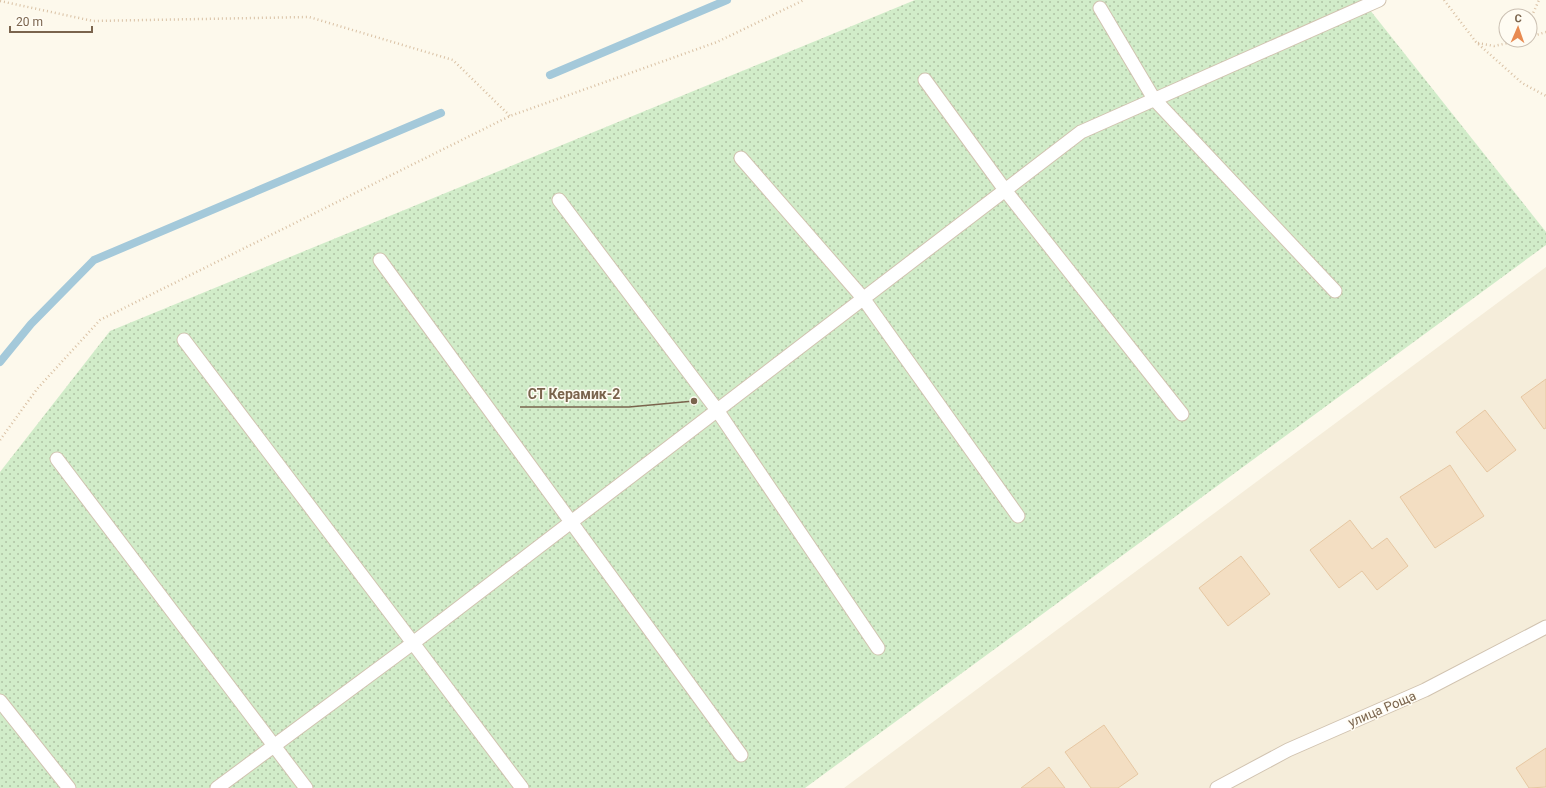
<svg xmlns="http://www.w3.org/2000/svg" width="1546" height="788" font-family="Roboto,sans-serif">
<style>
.residential{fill:#f5edda}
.green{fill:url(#green-dots)}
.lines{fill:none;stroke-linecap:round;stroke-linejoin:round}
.stream{stroke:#a4c9da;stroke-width:8}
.building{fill:#f3dec2;stroke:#e6c7a2}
.lane-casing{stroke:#d1c3b0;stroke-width:15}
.path{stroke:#d9c1a4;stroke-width:2.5;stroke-dasharray:1 3;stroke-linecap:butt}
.lane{stroke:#fff;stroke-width:13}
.labels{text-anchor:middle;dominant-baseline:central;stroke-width:3;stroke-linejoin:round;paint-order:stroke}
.street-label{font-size:13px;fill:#7a644d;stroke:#fffcf3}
.leader{fill:none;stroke:#7a644d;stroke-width:1.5}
.callout-dot{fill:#7a644d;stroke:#fffcf3;stroke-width:1.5}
.callout-label{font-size:14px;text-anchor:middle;font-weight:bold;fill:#7a644d;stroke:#fffcf3;stroke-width:3;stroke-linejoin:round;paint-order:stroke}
</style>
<defs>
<pattern id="green-dots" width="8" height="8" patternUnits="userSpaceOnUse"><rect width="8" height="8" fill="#d1ecc9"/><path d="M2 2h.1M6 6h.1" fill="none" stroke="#afc3a5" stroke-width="1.8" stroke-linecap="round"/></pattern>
</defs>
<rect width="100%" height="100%" fill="#fdf9ec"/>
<path class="residential" d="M1546 267V788H844Z"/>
<path class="green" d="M915 0H1362L1546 232V245L805 788H0V472L110 331Z"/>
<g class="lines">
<path class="stream" d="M550 75 727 0
M0 362 31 324 94 260 441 113"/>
</g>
<path class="building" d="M1546 379V428L1544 429 1521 397Z
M1485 410 1516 450 1487 472 1456 432Z
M1450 465 1484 516 1435 548 1400 497Z
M1350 520 1372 549 1387 538 1408 566 1377 590 1362 571 1339 588 1310 550Z
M1241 556 1270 594 1228 626 1199 588Z
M1104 725 1138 774 1118 788H1091L1065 752Z
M1546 748V787L1529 788 1516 768Z
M1049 767 1065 788H1021Z"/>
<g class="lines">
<g class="lane-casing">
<path id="lane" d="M1100 8 1154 99 1335 291
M925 80 1005 190 1182 414
M741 158 863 298 1018 516
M559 200 717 410 878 648
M380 260 741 755
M184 340 413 643 217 788
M57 459 306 788
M0 701 69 788
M522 788 413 643 1081 132 1379 0
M1217 788 1288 750 1425 690 1546 627"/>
</g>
<path class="path" d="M1444 0 1476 42 1522 83 1546 96
M0 1 93 21 309 17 453 60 510 116
M1530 20 1539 0
M1530 37 1546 32
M1478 43 1494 46 1522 40
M0 440 37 389 100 320 510 116 717 42 804 0"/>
<use href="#lane" class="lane"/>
</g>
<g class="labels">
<g class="street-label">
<text transform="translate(1382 709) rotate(-23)">улица Роща</text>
</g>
</g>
<path class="leader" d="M694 401L629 407H520"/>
<circle class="callout-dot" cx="694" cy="401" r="4"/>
<g class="callout-label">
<text x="574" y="399">СТ Керамик-2</text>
</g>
<g transform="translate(1518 28) rotate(2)"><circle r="19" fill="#fffcf3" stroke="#cabfb1"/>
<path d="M0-3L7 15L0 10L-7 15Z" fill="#e88a50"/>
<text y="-6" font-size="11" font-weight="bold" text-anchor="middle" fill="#7a644d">С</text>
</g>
<path d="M10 26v6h82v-6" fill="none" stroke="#7a644d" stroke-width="2"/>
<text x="16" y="26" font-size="12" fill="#7a644d" stroke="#fffcf3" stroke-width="3" paint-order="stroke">20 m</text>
</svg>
